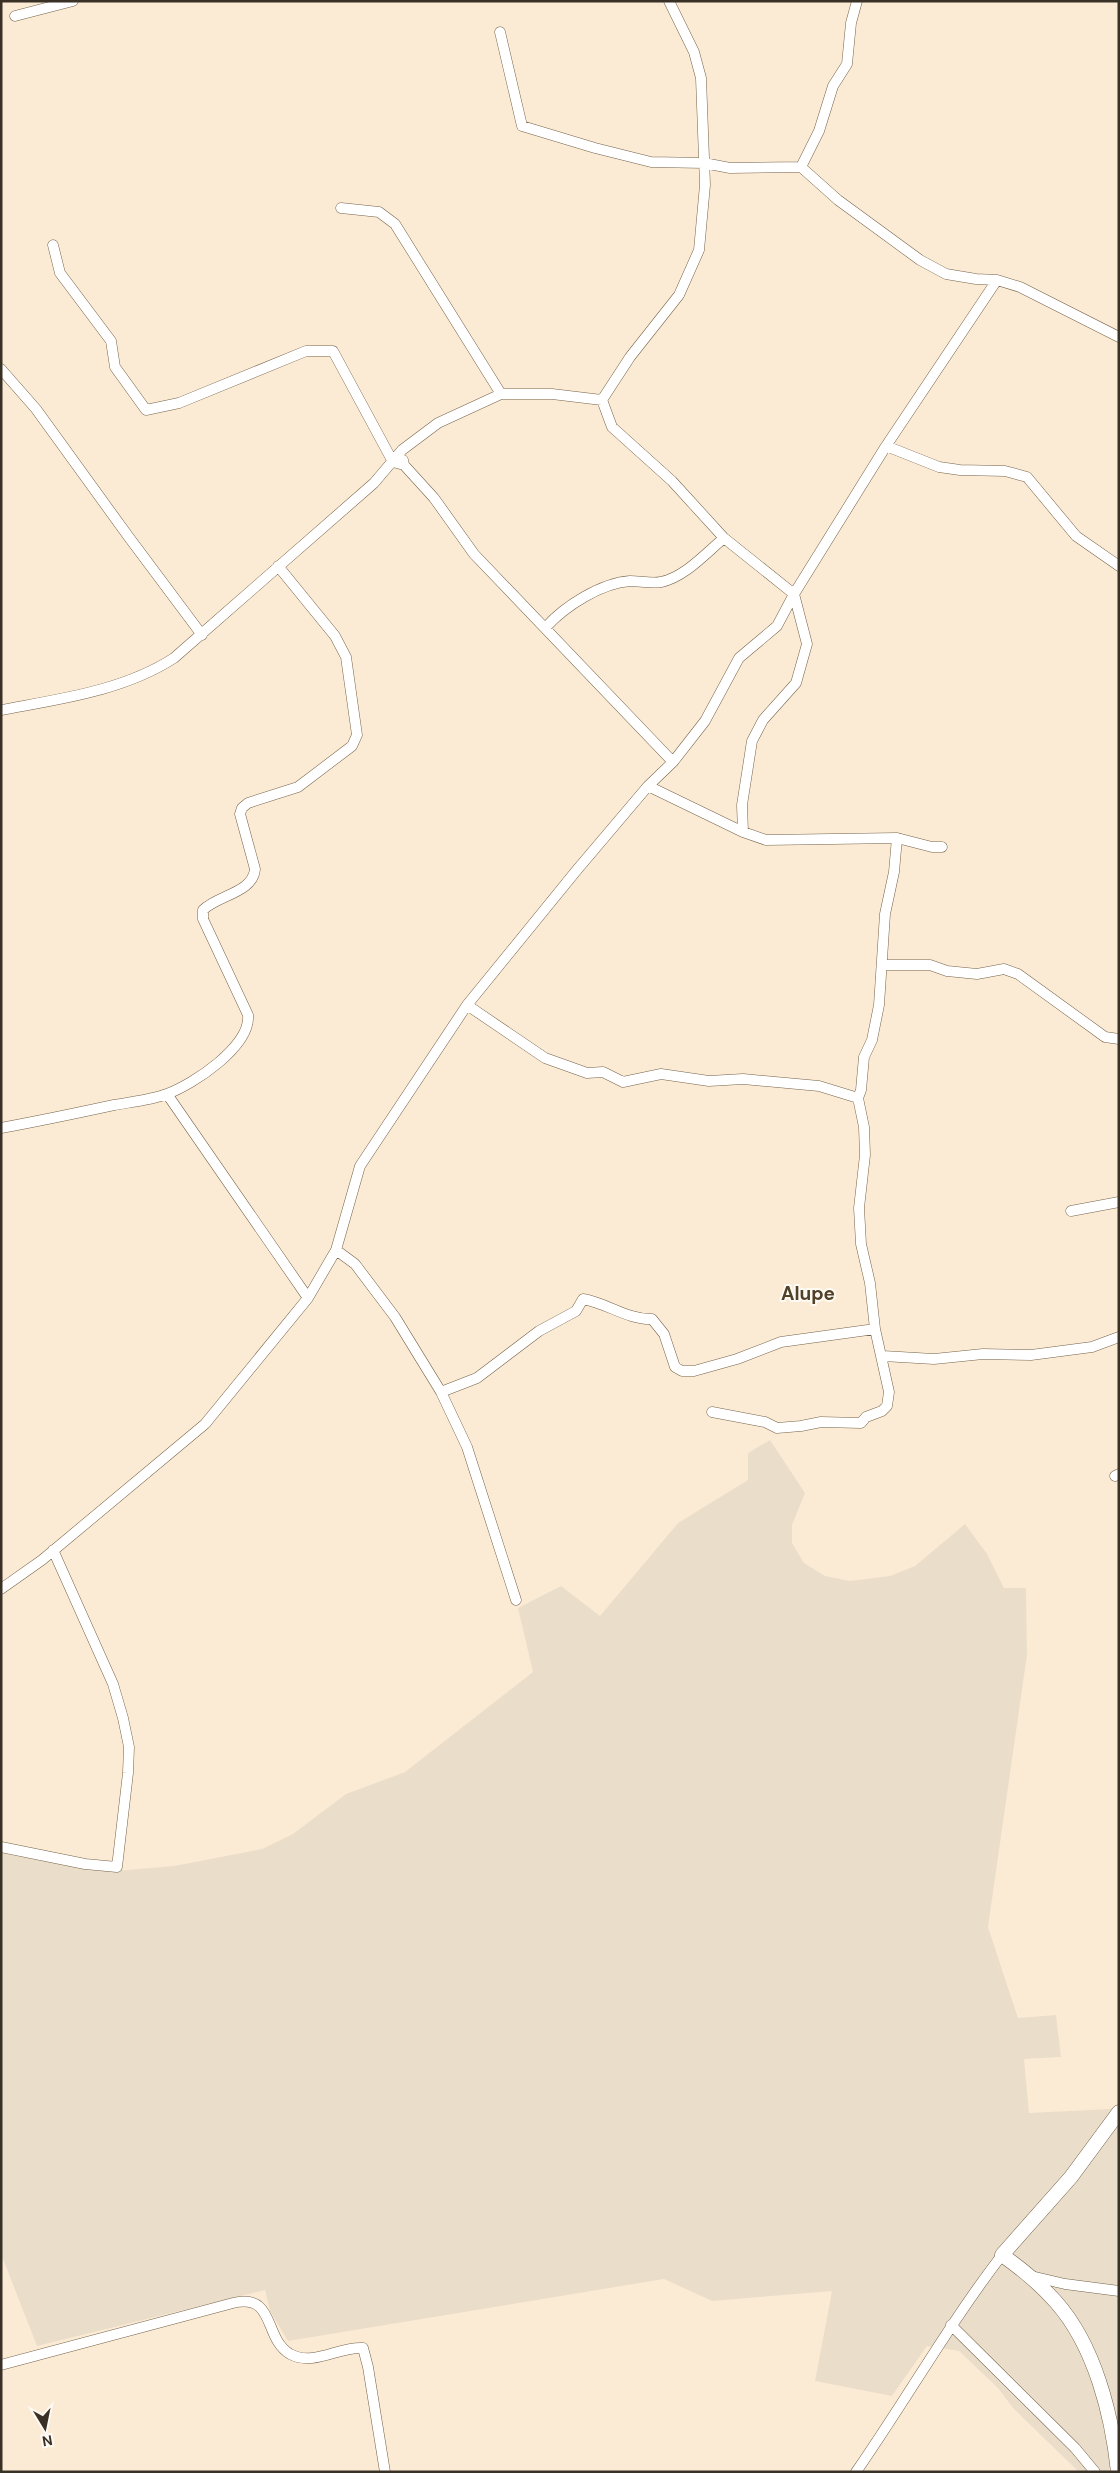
<svg xmlns="http://www.w3.org/2000/svg" width="1120" height="2473" font-family="'DM Sans',sans-serif">
<style>
.industrial{fill:#eadecb}
.lines{fill:none;stroke-linecap:round;stroke-linejoin:round}
.street-casing{stroke:#75634a;stroke-width:11}
.secondary-casing{stroke:#75634a;stroke-width:15}
.street{stroke:#fff;stroke-width:10}
.secondary{stroke:#fff;stroke-width:14}
.labels{text-anchor:middle;dominant-baseline:central;stroke-width:4;stroke-linejoin:round;paint-order:stroke}
.quarter-label{font-size:19px;font-weight:bold;fill:#524129;stroke:#fefaf4}
</style>
<rect width="100%" height="100%" fill="#fcebd4"/>
<path class="industrial" d="M770 1440 805 1493 792 1525V1543L804 1563 825 1576 850 1581 890 1576 915 1566 965 1524 987 1554 1004 1588H1026L1027 1655 988 1927 1018 2018 1056 2015 1061 2057 1024 2059 1029 2113 1109 2109 1119 2105V2452L1108 2472H1079L1013 2408 998 2388 959 2351 927 2346 892 2396 815 2381 832 2291 712 2301 664 2279 288 2341 270 2311 265 2290 37 2346 1 2254V1853L75 1867 116 1871 174 1866 262 1849 293 1834 346 1794 405 1772 533 1672 518 1608 561 1586 600 1616 678 1523 748 1480V1453Z"/>
<g class="lines">
<g class="street-casing">
<path id="street" d="M15 16 73 1
M500 32 522 126 595 148 651 162 704 163 730 168 801 167 838 200 920 260 946 274 976 279 997 280 1020 287 1119 337
M801 167 819 131 833 86 847 64 851 23 857 1
M341 208 379 212 395 224 501 394
M53 245 60 273 111 341 115 367 146 410 179 403 306 351H333L393 462 404 465
M1 369 36 409 128 536 202 635
M602 400 612 427 672 481 724 538 794 594 807 644 796 683 763 720 752 741 742 805 743 832
M886 446 939 467 960 470 1005 471 1027 477 1076 536 1119 566
M403 460 404 465 434 498 474 554 673 762
M546 627C565 606 601 583 630 581 640 581 651 584 661 582 685 577 706 553 724 538
M1 710C59 699 123 691 174 658L374 483 402 450 438 423 501 394H552L602 400 630 357 679 295 699 250 705 185 701 78 694 52 669 1
M648 786 743 832 766 840 897 838 932 847H942
M882 965H930L947 971 977 974 1004 969 1018 974 1105 1037 1119 1039
M467 1005 545 1058 587 1073 603 1072 623 1082 661 1074 709 1081 743 1079 819 1086 858 1098
M167 1094 308 1298
M1 1128C39 1121 77 1113 114 1105 131 1102 151 1100 167 1094 194 1084 251 1046 248 1015L203 919V910C218 895 253 893 255 869L240 814 242 808 248 803 298 787 352 746 357 735 346 657 335 636 278 566
M1071 1211 1119 1202
M336 1250 355 1264 395 1317 441 1392 467 1447 516 1600
M883 1356 934 1359 983 1354 1031 1355 1092 1347 1119 1337
M441 1392 477 1378 539 1331 576 1311 583 1299C607 1303 628 1320 652 1319L664 1334 675 1367 682 1371H694L737 1359 781 1342 875 1329
M712 1412 765 1422 777 1428 801 1426 821 1422 861 1423 866 1417 882 1411 887 1406 889 1392 875 1329 870 1283 861 1244 859 1208 865 1155 864 1127 858 1098 861 1090 864 1057 872 1040 879 1005 885 914 894 872 897 838
M1115 1476 1119 1474
M1 1589 42 1560 205 1424 308 1298 336 1250 360 1166 467 1005 576 871 648 786 673 762 705 721 739 658 777 626 794 594 886 446 997 280
M1 1847 85 1864 117 1867 128 1773 129 1747 123 1718 113 1684 53 1550
M1031 2276 1065 2284 1119 2291
M951 2325 1075 2448 1095 2472
M1 2365 233 2303C276 2293 263 2338 290 2354 314 2367 339 2346 363 2348L368 2367 385 2472
M856 2472C906 2400 949 2324 1002 2255"/>
</g>
<g class="secondary-casing">
<path id="secondary" d="M1118 2472C1112 2415 1095 2346 1056 2302 1040 2284 1022 2269 1002 2255L1071 2177 1119 2112"/>
</g>
<use href="#street" class="street"/>
<use href="#secondary" class="secondary"/>
</g>
<g class="labels">
<g class="quarter-label">
<text x="808" y="1293">Alupe</text>
</g>
</g>
<rect width="1120" height="2473" fill="none" stroke="#3a3126" stroke-width="5"/>
<g transform="translate(45 2428) rotate(170)" stroke="#fefaf4" stroke-width="4" paint-order="stroke">
<path d="M0-4L9 19L0 12L-9 19Z" fill="#3a3126"/>
<text y="-8" font-size="14" font-weight="bold" text-anchor="middle" fill="#3a3126">N</text>
</g>
</svg>
